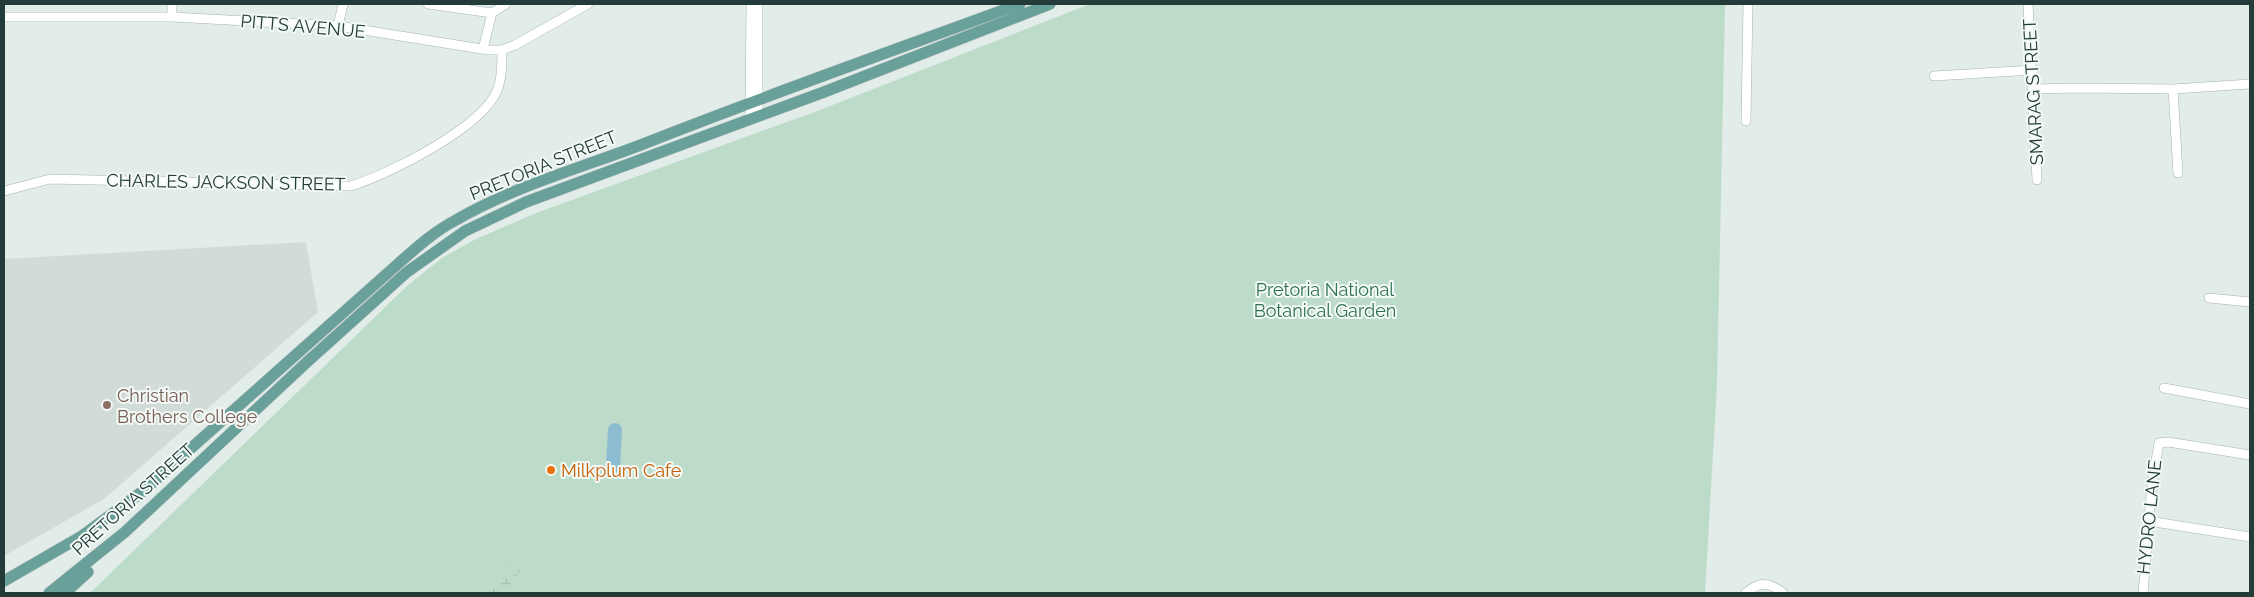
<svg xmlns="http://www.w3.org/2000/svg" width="2254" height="597" font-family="Raleway,sans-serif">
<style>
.built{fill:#d1dcd8}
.green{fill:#bcdcc9}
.wetland{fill:url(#wetland-marsh)}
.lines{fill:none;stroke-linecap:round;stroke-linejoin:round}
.river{stroke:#8dbbcf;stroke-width:14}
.minor-casing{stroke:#a5b4b1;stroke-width:10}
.major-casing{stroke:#c1c8c8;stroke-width:12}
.minor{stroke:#fff;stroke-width:9}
.major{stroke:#69a099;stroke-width:11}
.education-dot{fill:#8d6e63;stroke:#f3f9f6;stroke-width:2}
.food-dot{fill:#e8710a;stroke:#f3f9f6;stroke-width:2}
.labels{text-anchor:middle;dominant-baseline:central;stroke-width:4;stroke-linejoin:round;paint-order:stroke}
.street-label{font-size:18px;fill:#233c39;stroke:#f3f9f6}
.park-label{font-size:18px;fill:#2f7252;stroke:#f3f9f6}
.education-label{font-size:18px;fill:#785e54;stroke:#f3f9f6;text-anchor:start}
.food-label{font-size:18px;fill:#c56008;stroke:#f3f9f6;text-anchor:start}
</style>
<defs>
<pattern id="wetland-marsh" width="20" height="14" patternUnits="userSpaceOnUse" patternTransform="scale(1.25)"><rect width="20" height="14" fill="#bcdcc9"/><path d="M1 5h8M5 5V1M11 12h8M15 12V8" fill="none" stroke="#a1bead"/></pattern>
</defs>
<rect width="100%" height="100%" fill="#e2ece9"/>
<path class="built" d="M306 242 318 312 104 499 4 556V259Z"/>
<path class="green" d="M1090 4H1725L1717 384 1705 593H90L407 286 442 258 474 240 536 213 820 110Z"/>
<path class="wetland" d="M519 561 524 566 503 593H483C497 588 505 586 506 569Z"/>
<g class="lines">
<path class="river" d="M613 466 615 430"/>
<g class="minor-casing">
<path id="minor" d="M172 4V17
M428 4 492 13 506 4
M758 4V116
M2028 4 2037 180
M4 17H172L338 26 488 50H502L515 45 588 4
M338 26 343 4
M483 49 492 13
M1934 76 2033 70
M2034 89 2079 88 2173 89 2250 84
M2173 89 2178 173
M750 119 751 4
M1746 121 1748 4
M4 191 50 179 351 186C389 174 480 129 497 91 502 78 502 64 502 50
M2209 298 2250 302
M2164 388 2250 404
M2148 521 2250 537
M1746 593C1760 581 1769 582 1783 593
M2143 593 2152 484 2159 443 2168 442 2250 455"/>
</g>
<g class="major-casing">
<path id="major" d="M4 581 82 536 143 491 399 263C417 247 435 231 456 220 513 187 577 169 638 146 764 96 892 51 1020 4
M49 593 125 532 307 362 407 272 465 231 526 202 824 92 1050 4
M65 593 88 572"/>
</g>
<use href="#minor" class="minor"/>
<use href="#major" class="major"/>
</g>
<circle class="education-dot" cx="107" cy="405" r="5"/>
<circle class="food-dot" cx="551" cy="470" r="5"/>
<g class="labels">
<g class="street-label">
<text transform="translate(303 26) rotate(5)">PITTS AVENUE</text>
<text transform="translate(2033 92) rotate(-93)">SMARAG STREET</text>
<text transform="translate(543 165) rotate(-22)">PRETORIA STREET</text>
<text transform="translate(226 182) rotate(1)">CHARLES JACKSON STREET</text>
<text transform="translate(133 499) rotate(-42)">PRETORIA STREET</text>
<text transform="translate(2149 517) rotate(-84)">HYDRO LANE</text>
</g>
<g class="park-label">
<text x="1325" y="289">Pretoria National<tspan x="1325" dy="21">Botanical Garden</tspan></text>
</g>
<g class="education-label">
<text x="117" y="395">Christian<tspan x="117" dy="21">Brothers College</tspan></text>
</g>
<g class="food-label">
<text x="561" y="470">Milkplum Cafe</text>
</g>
</g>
<rect width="2254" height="597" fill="none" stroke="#233c39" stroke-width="10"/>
</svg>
